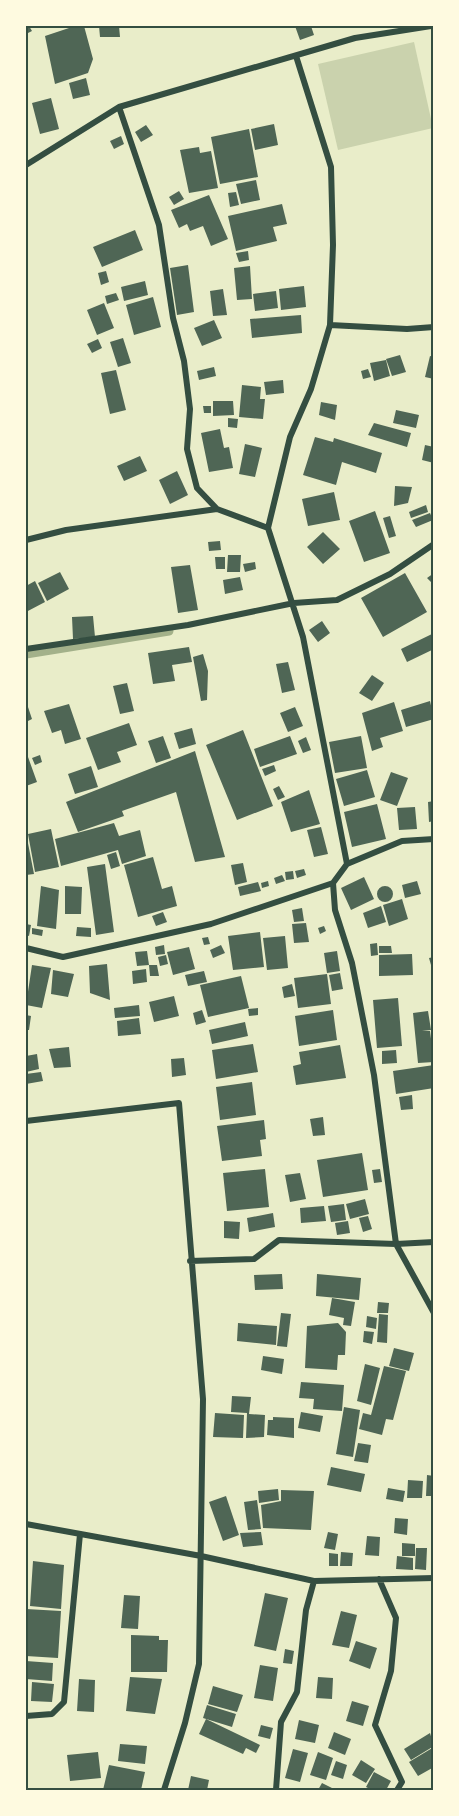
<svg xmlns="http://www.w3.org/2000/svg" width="459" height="1816" font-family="'IBM Plex Sans',sans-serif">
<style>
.green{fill:#cad2ad}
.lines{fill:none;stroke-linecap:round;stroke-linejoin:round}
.stream{stroke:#a3b18a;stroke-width:9}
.building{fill:#4f6655}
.minor{stroke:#344e41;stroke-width:6}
.neatline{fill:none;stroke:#344e41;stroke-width:2}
</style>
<rect width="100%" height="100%" fill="#e9edc9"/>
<path class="green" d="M414 42 433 128 338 150 318 64Z"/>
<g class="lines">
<path class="stream" d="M26 654 169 631"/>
</g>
<path class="building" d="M26 26H29L32 31 26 34Z
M75 26H84L93 59 88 73 55 84 45 36Z
M99 26H119L120 37H100Z
M295 26H311L314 35 300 40Z
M86 78 90 95 73 99 69 83Z
M51 98 59 129 40 134 32 103Z
M274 124 278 145 255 150 251 129Z
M146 125 153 135 141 142 135 132Z
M249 129 258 177 220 184 211 137Z
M121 136 124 144 114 149 110 141Z
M199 147 200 153 211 151 218 188 189 193 180 150Z
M256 180 260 200 241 204 236 184Z
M179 191 184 199 174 205 169 197Z
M236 192 239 205 230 207 228 193Z
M209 195 228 239 211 246 203 226 190 231 187 224 179 228 171 210Z
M282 204 287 224 273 227 277 241 236 251 228 216Z
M135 230 143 250 102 267 93 247Z
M248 251 249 260 239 262 236 253Z
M188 265 194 312 177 315 170 268Z
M250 266 252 299 237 300 234 268Z
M106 271 109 282 101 285 98 273Z
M145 281 148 295 124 301 121 287Z
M304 286 306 307 281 310 279 289Z
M223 289 227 315 213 316 210 291Z
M276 291 278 308 255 311 253 294Z
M116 293 119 300 107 304 105 296Z
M153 297 161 327 134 335 126 305Z
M104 303 114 328 97 335 87 310Z
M301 315 302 333 252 338 250 319Z
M214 320 222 338 202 346 194 328Z
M123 338 131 363 118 367 110 342Z
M98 339 102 348 92 353 87 344Z
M400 355 406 372 392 376 386 359Z
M430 356 434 357V379L425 377Z
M386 360 390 376 374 381 370 363Z
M214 367 216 376 199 380 197 371Z
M368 369 371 377 363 379 361 371Z
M116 370 126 410 110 414 101 373Z
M283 380 284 393 266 395 264 382Z
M242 385 261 387 260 399H265L263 419 239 417Z
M213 401H233L234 415 213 416Z
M321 402 337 405 335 420 319 415Z
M203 406H211V413H204Z
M396 410 419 415 416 428 393 423Z
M228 418 238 419 237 428 228 427Z
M374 423 411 433 407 447 368 435Z
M220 429 224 448 229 447 233 468 209 472 201 433Z
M315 437 333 442 334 438 382 453 376 473 342 462 336 485 303 475Z
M245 444 262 448 255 477 239 474Z
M425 445 434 447V463L422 460Z
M140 456 147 471 124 481 117 466Z
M177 471 188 495 170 504 159 480Z
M395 486 412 487 408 503 394 506Z
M334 492 340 520 308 526 302 499Z
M426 505 428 512 411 518 409 512Z
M375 511 390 553 364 562 349 521Z
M430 513 433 520 416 527 412 520Z
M390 516 396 536 389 538 383 518Z
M323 532 340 549 323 564 307 547Z
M220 541 221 550 209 551 208 542Z
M228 555H241L240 572H227Z
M215 557H225V569H216Z
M255 562 256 569 245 572 243 564Z
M190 565 198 610 178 613 171 567Z
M60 572 69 589 47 601 38 583Z
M405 573 427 612 383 637 361 598Z
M434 573V585L427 578Z
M240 577 243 590 225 594 223 580Z
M35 581 45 602 26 612V586Z
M93 616 95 637 73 639 72 617Z
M322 621 330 633 318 642 309 630Z
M432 634 434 649 407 662 401 649Z
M189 647 192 662 172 665 175 681 153 684 148 653Z
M203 654 208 671 207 700 201 701 193 657Z
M288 662 295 690 282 693 276 664Z
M372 675 384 683 372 701 359 693Z
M127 683 134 711 120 714 113 686Z
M26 701 32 719 26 722Z
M430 701 434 719 406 727 401 710Z
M394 702 403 731 380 738 383 747 372 751 362 713Z
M69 704 81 739 65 744 61 730 52 733 44 711Z
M295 707 303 726 288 732 280 713Z
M129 723 137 745 117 752 121 762 98 770 86 738Z
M192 728 196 744 179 749 174 733Z
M243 730 273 806 237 820 206 745Z
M163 736 171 758 156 763 148 741Z
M290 736 297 754 260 767 254 749Z
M361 736 367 768 335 773 329 742Z
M306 737 311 750 303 753 298 741Z
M195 751 225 857 195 862 176 792 122 811 124 816 78 832 66 802Z
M40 755 42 762 35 765 32 758Z
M28 757 37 782 26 786V758Z
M274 765 276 771 265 776 262 769Z
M91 766 98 787 75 794 68 774Z
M367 770 375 797 344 806 336 779Z
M391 772 408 778 397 806 380 800Z
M279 786 285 797 278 800 273 789Z
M309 790 320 824 291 832 281 802Z
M434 801V821L429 822 428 802Z
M377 804 386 839 352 847 344 812Z
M415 807 417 829 399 830 397 808Z
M114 823 119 836 140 830 146 856 122 864 118 850 61 866 55 839Z
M321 827 328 854 314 857 307 830Z
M51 829 59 867 35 872 28 834Z
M26 833 34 874 26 875Z
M116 852 120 866 111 869 107 855Z
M153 857 162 889 172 886 177 906 138 917 124 865Z
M243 863 247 882 235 885 231 865Z
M105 864 114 932 96 935 87 867Z
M304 869 306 875 297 878 295 871Z
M293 871 294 879 286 880 285 872Z
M282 875 285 881 276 884 274 878Z
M364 877 374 899 351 910 341 888Z
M268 881 269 886 262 888 261 883Z
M417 881 421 894 405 898 402 885Z
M258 882 261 891 240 896 238 887Z
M377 894a8 8 0 1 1 16 0a8 8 0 1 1-16 0Z
M41 886 59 890 56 929 37 926Z
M65 886 82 887 81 914H65Z
M402 899 408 919 389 926 383 905Z
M381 906 386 922 368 928 363 913Z
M302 908 304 921 294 922 292 910Z
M163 912 167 922 156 926 152 916Z
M306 923 309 942 294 943 292 924Z
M26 924 31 925 29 936 26 935Z
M324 926 326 931 320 934 318 928Z
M77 927 91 928V937L76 936Z
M32 928 43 930 42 936 32 934Z
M260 932 264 967 233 970 228 936Z
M285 936 288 968 267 970 263 938Z
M208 937 210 944 204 945 202 938Z
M377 943 378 955 371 956 370 944Z
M164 945 165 954 156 955 155 947Z
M221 945 225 953 213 958 210 950Z
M379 946H391L392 953H379Z
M189 947 195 969 173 975 167 952Z
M147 951 149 965 137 966 135 952Z
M337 951 340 971 327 973 324 953Z
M412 954 413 975 379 976V955Z
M166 955 168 964 160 966 158 957Z
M434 957V972H433L429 958Z
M107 964 110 1000 90 993 89 966Z
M32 965 51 968 42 1008 26 1005Z
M149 965H157L159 976H150Z
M146 969 147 982 133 984 132 971Z
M53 970 74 974 68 997 51 994Z
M204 971 207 982 188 986 185 975Z
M340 973 343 989 332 991 329 975Z
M327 974 331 1004 298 1008 294 978Z
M241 976 249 1008 208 1017 200 985Z
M292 984 295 996 284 998 282 987Z
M174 996 179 1016 154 1022 149 1002Z
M398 998 402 1046 377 1048 373 1000Z
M139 1005 140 1016 115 1018 114 1008Z
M258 1008V1015L249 1016 248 1009Z
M202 1010 206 1022 196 1025 193 1013Z
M333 1010 337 1040 299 1046 295 1016Z
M428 1011 431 1030 422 1031H430L434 1062 418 1063 413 1013Z
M26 1015 31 1016 29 1030H26Z
M139 1018 141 1034 118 1036 117 1021Z
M245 1022 248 1036 212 1044 209 1030Z
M253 1044 258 1072 216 1079 212 1050Z
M340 1045 346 1078 296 1085 293 1066 301 1064 299 1052Z
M69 1047 71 1067 54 1068 49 1049Z
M396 1050 397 1063 382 1064V1051Z
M37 1054 39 1069 26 1072V1056Z
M184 1058 186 1075 172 1077 171 1059Z
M434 1065V1088L396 1094 393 1071Z
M41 1072 43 1081 26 1084V1074Z
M252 1082 256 1115 220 1120 216 1087Z
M412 1095 413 1109 401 1110 399 1097Z
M323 1117 325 1135 313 1136 310 1119Z
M264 1120 266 1139 260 1140 262 1156 222 1161 217 1126Z
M362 1153 368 1190 323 1197 317 1160Z
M265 1169 269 1207 227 1211 223 1173Z
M380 1169 382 1182 374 1183 372 1170Z
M300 1173 306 1199 290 1202 285 1175Z
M365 1199 369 1214 350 1219 346 1204Z
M344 1204 346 1220 331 1222 328 1206Z
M324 1206 326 1221 301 1223 300 1208Z
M273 1213 275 1227 249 1232 247 1218Z
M368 1216 372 1229 363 1232 359 1218Z
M224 1221 240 1222 239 1239 224 1238Z
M348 1221 350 1233 337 1235 335 1223Z
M282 1274 283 1289 255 1290 254 1275Z
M317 1274 361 1278 359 1300 316 1296Z
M332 1298 355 1302 351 1326 343 1325 344 1318 329 1315Z
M378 1302 389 1303 388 1313H377Z
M281 1313 291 1314 287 1347 277 1346Z
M379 1314 388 1315 387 1343 377 1342Z
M367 1316 377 1318 376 1329 366 1327Z
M238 1323 277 1326 276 1345 237 1341Z
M338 1323 346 1332 345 1355H338L337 1370 305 1368 307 1326Z
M364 1331 374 1332 372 1344 363 1342Z
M394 1348 414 1353 409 1371 389 1366Z
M263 1356 284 1359 282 1374 261 1370Z
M365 1364 380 1368 371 1405 357 1401Z
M384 1366 406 1371 393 1420 386 1419 382 1435 359 1429 363 1413 371 1415Z
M301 1382 344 1385 342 1411 313 1409 314 1399 299 1398Z
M232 1396 251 1397 249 1414 265 1415 264 1437 246 1438 247 1413 231 1412Z
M344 1407 360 1410 353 1457 336 1454Z
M301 1412 323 1416 320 1432 298 1428Z
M215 1413 244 1415 243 1438 213 1437Z
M273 1417 294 1418V1438L267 1435 268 1420H273Z
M358 1443 371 1445 368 1463 354 1461Z
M331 1467 365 1474 361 1492 327 1485Z
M427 1475 434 1476V1496H426Z
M408 1480 423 1481 422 1498H407Z
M388 1488 405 1491 403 1502 386 1499Z
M278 1489 279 1500 259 1503 258 1491Z
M281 1490 314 1491 311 1530 263 1528 261 1505 281 1501Z
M226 1496 239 1535 223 1541 209 1502Z
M257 1500 261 1529 248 1530 244 1502Z
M395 1518 408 1519 407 1535 394 1533Z
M261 1532 263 1545 243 1547 240 1533Z
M328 1532 338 1534 335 1550 324 1548Z
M367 1536 380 1537 379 1556 365 1555Z
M402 1543 415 1544V1556H402Z
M416 1548H427L426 1570 415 1569Z
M341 1552 353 1553 352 1566H340Z
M329 1553 338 1554V1566H329Z
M397 1556 413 1558V1570L396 1569Z
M33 1561 64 1565 61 1609 30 1606Z
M265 1593 288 1598 276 1651 254 1646Z
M124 1595 140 1596 138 1629 121 1628Z
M26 1609 61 1611 58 1658 26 1656Z
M341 1611 357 1615 349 1648 332 1645Z
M131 1635 159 1636V1640H168L167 1672H131Z
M356 1641 377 1648 370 1669 349 1661Z
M285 1649 294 1651 292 1664 283 1663Z
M26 1661 53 1663 52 1681 26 1679Z
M260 1665 278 1668 273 1701 254 1698Z
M130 1677 162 1679 155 1714 126 1711Z
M318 1677 333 1678 332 1699 316 1698Z
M79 1679 95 1680 94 1712 77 1711Z
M32 1682 54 1684 52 1702 31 1701Z
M213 1686 243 1695 237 1712 208 1704Z
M352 1701 369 1706 363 1726 346 1721Z
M207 1705 236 1714 232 1727 203 1718Z
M206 1719 260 1745 256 1753 246 1748 243 1754 199 1734Z
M299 1720 319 1725 315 1743 295 1739Z
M261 1725 273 1728 270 1739 258 1736Z
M334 1732 351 1739 345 1755 328 1748Z
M430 1733 434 1746 411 1760 404 1749Z
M120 1744 147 1746 145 1764 118 1761Z
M434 1747V1767L418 1776 409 1762Z
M293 1749 308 1753 300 1782 285 1778Z
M98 1752 101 1778 70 1781 67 1755Z
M318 1752 333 1758 326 1780 310 1775Z
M361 1760 375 1769 366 1783 352 1775Z
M336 1761 347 1765 343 1779 331 1775Z
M109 1765 145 1772 141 1790H103Z
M374 1772 391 1781 386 1790H372L366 1787Z
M191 1776 209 1780 207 1790H188Z
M322 1783 334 1789 333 1790H318Z"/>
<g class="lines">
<path class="minor" d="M119 107 159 225 173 318 184 361 190 409 187 449 197 488 217 509 268 528 303 637 347 864
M26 165 119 107 355 38 431 26
M330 325 407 329 434 327
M268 528 290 437 311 389 330 325 333 245 331 167 296 56
M26 540 66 530 217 509
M26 649 188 625 294 603 337 600 390 574 434 544
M434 839 402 841 347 864 333 883 335 910 352 963 374 1075 396 1244 434 1313
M26 948 63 957 211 924 333 883
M26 1121 179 1103 203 1399 199 1664 185 1723 164 1790
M190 1261 254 1259 279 1240 396 1244 434 1242
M26 1524 201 1556 314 1581 434 1578
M379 1579 396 1618 391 1671 375 1725 402 1782 397 1790
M26 1716 52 1714 64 1702 80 1534
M276 1790 281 1722 297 1692 306 1610 314 1581"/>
</g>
<rect width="459" height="1816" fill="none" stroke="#fefae0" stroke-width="54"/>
<rect x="27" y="27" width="405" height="1762" class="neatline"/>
</svg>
